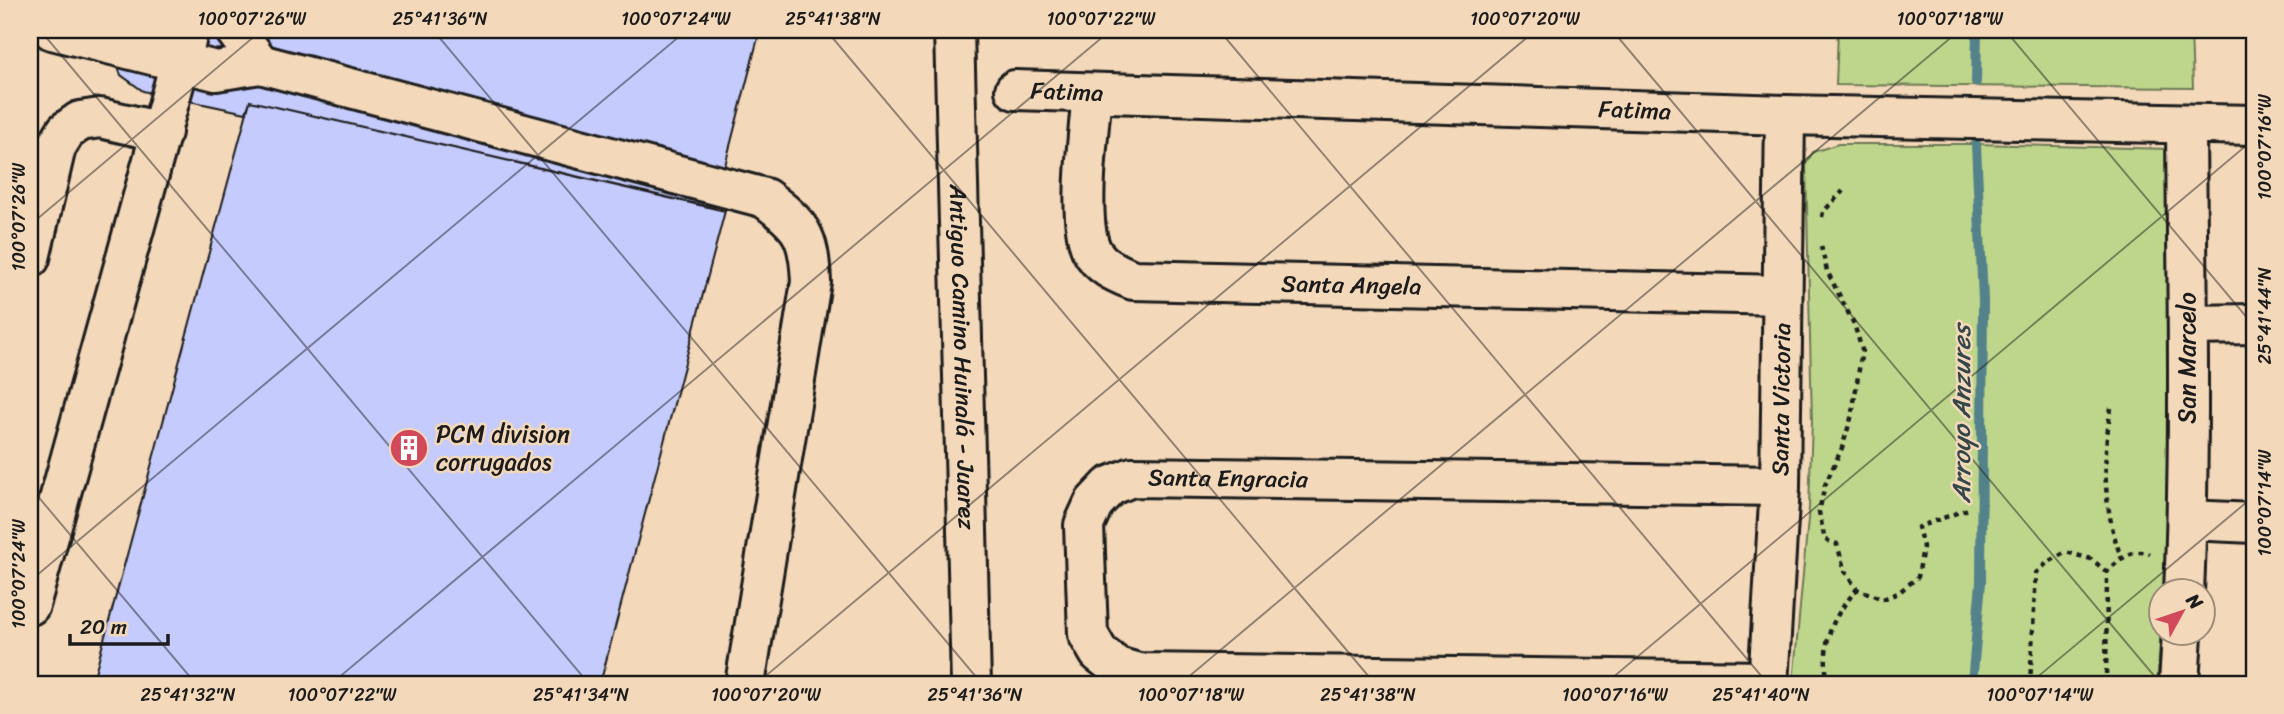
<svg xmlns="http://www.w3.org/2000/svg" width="2284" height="714" font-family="Sriracha,sans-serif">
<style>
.green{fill:#bed68c;stroke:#6d7954;stroke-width:2}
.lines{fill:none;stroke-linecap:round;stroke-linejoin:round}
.stream{stroke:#53828a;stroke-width:10}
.building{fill:#c5cbfd;stroke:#1c1c1c;stroke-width:2}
.minor-casing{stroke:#1c1c1c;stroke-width:44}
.path{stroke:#1c1c1c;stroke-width:4.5;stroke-dasharray:5 5;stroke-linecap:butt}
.minor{stroke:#f3d8ba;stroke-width:38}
.ticks{fill:none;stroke:#1c1c1c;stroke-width:2;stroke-opacity:0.45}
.labels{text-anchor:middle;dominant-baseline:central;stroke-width:5;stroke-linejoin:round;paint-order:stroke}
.street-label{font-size:24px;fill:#1c1c1c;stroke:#f3d8ba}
.poi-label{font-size:24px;fill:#1c1c1c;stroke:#f3d8ba;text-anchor:start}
.water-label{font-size:26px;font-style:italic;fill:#33464a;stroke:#f3d8ba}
.neatline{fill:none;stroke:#1c1c1c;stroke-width:2.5}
.ticks-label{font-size:18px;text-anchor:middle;fill:#1c1c1c}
</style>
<rect width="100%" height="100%" fill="#f3d8ba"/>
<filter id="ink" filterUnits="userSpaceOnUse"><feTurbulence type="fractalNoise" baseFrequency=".0143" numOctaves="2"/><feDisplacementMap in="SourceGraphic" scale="14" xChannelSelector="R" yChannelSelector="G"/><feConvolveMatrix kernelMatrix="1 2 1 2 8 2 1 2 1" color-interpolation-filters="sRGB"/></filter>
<g filter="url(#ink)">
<path class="green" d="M1838 30H2191L2193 88 1836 85Z
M1838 144H1976L2170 149V534L2165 591 2162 592 2161 629 2157 684H1793L1809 508 1812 421 1806 164 1813 152Z"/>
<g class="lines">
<path class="stream" d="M1976 82 1977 30
M1972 684 1981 582 1983 300 1976 144"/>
</g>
<path class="building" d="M123 30H760L714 208 250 101 246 113 143 91 121 75 115 60Z
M250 101 725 211 600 684H92Z"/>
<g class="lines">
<g class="minor-casing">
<g id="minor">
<path d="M52 30 216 71 260 64 765 198C802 226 809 235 811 282L745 684"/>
<path d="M235 30 260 64"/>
<path id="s1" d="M954 30 971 684"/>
<path id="s2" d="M1015 90 1785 115 2254 125"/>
<path id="s3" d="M1092 93C1089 130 1077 218 1091 249 1099 266 1116 273 1133 280L1782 295"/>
<path d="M30 258 56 147 66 131 80 121 100 118 162 132"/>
<path d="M2188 325 2254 324"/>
<path d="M2187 520 2254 523"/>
<path d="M2184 592C2191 436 2187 281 2186 125"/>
<path d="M30 605 189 30"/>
<path id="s4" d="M1768 681 1138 673 1117 667 1099 653 1088 634 1084 525 1094 503 1110 486 1132 477 1780 486"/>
<path id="s5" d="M1768 684 1780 486 1785 115"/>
<path d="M2179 684 2182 634"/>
</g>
</g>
<path class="path" d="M1822 217 1823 212 1843 191
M1821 246 1827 271 1854 324 1862 350 1852 415 1842 448 1825 485 1819 512 1825 540 1837 544 1845 572 1857 589 1883 599 1898 593 1918 577 1923 547 1918 527 1968 509
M2111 408C2102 459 2103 508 2121 557
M1827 684C1823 640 1828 623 1857 589
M2030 684 2036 573 2047 563 2066 552 2091 559 2107 572
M2106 684 2107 572C2118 561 2132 547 2150 554"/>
<use href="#minor" class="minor"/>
</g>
</g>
<path class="ticks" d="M40 30 589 684M433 30 982 684M826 30 1375 684M1219 30 1768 684M1612 30 2161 684M2005 30 2254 326M30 225 262 30M30 487 196 684M30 581 687 30M331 684 1111 30M756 684 1536 30M1180 684 1960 30M1605 684 2254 139M2029 684 2254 496"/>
<defs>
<g id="building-disc" transform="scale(2.0125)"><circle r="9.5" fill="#d1495b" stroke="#f3d8ba"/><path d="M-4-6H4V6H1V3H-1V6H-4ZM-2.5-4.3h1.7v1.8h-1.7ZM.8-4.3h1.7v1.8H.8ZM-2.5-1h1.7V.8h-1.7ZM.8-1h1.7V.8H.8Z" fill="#fff"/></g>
</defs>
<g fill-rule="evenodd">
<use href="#building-disc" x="409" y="448"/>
</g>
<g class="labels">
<g class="street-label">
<text stroke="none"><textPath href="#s2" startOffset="52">Fatima</textPath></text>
<text stroke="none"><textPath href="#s2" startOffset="620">Fatima</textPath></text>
<text stroke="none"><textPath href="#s3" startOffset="429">Santa Angela</textPath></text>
<text stroke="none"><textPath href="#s1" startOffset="327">Antiguo Camino Huinalá - Juarez</textPath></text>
<text transform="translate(2187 358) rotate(-90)">San Marcelo</text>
<text stroke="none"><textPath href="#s5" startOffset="285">Santa Victoria</textPath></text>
<text stroke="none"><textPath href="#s4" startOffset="973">Santa Engracia</textPath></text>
</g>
<g class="poi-label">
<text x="436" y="434">PCM division<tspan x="436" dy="28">corrugados</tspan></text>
</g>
<g class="water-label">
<text transform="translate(1961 414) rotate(-90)">Arroyo Anzures</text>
</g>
</g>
<rect width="2284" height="714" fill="none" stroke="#f3d8ba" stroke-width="77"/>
<g transform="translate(2182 612) rotate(50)"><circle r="33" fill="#f3d8ba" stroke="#9d8d7b" stroke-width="2"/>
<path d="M0-5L12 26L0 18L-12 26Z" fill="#d1495b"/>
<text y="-10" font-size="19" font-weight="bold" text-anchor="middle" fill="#1c1c1c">N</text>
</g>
<path d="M70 634v10h98v-10" fill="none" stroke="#1c1c1c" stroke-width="3.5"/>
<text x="80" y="634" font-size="21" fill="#1c1c1c" stroke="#f3d8ba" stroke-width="5" paint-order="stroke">20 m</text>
<rect x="38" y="38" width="2208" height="638" class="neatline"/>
<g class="ticks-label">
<text x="252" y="25">100°07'26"W</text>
<text x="440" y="25">25°41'36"N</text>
<text x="676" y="25">100°07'24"W</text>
<text x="833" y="25">25°41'38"N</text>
<text x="1101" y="25">100°07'22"W</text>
<text x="1525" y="25">100°07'20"W</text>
<text x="1950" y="25">100°07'18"W</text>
<text transform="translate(2265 147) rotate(-90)" y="6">100°07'16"W</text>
<text transform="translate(19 217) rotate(-90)" y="6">100°07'26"W</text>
<text transform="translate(2265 316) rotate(-90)" y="6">25°41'44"N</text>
<text transform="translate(2265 503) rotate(-90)" y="6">100°07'14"W</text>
<text transform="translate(19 574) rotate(-90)" y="6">100°07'24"W</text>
<text x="188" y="701">25°41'32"N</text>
<text x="342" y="701">100°07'22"W</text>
<text x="581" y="701">25°41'34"N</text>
<text x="766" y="701">100°07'20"W</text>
<text x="975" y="701">25°41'36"N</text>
<text x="1191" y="701">100°07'18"W</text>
<text x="1368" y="701">25°41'38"N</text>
<text x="1615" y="701">100°07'16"W</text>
<text x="1761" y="701">25°41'40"N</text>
<text x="2040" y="701">100°07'14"W</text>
</g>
</svg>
